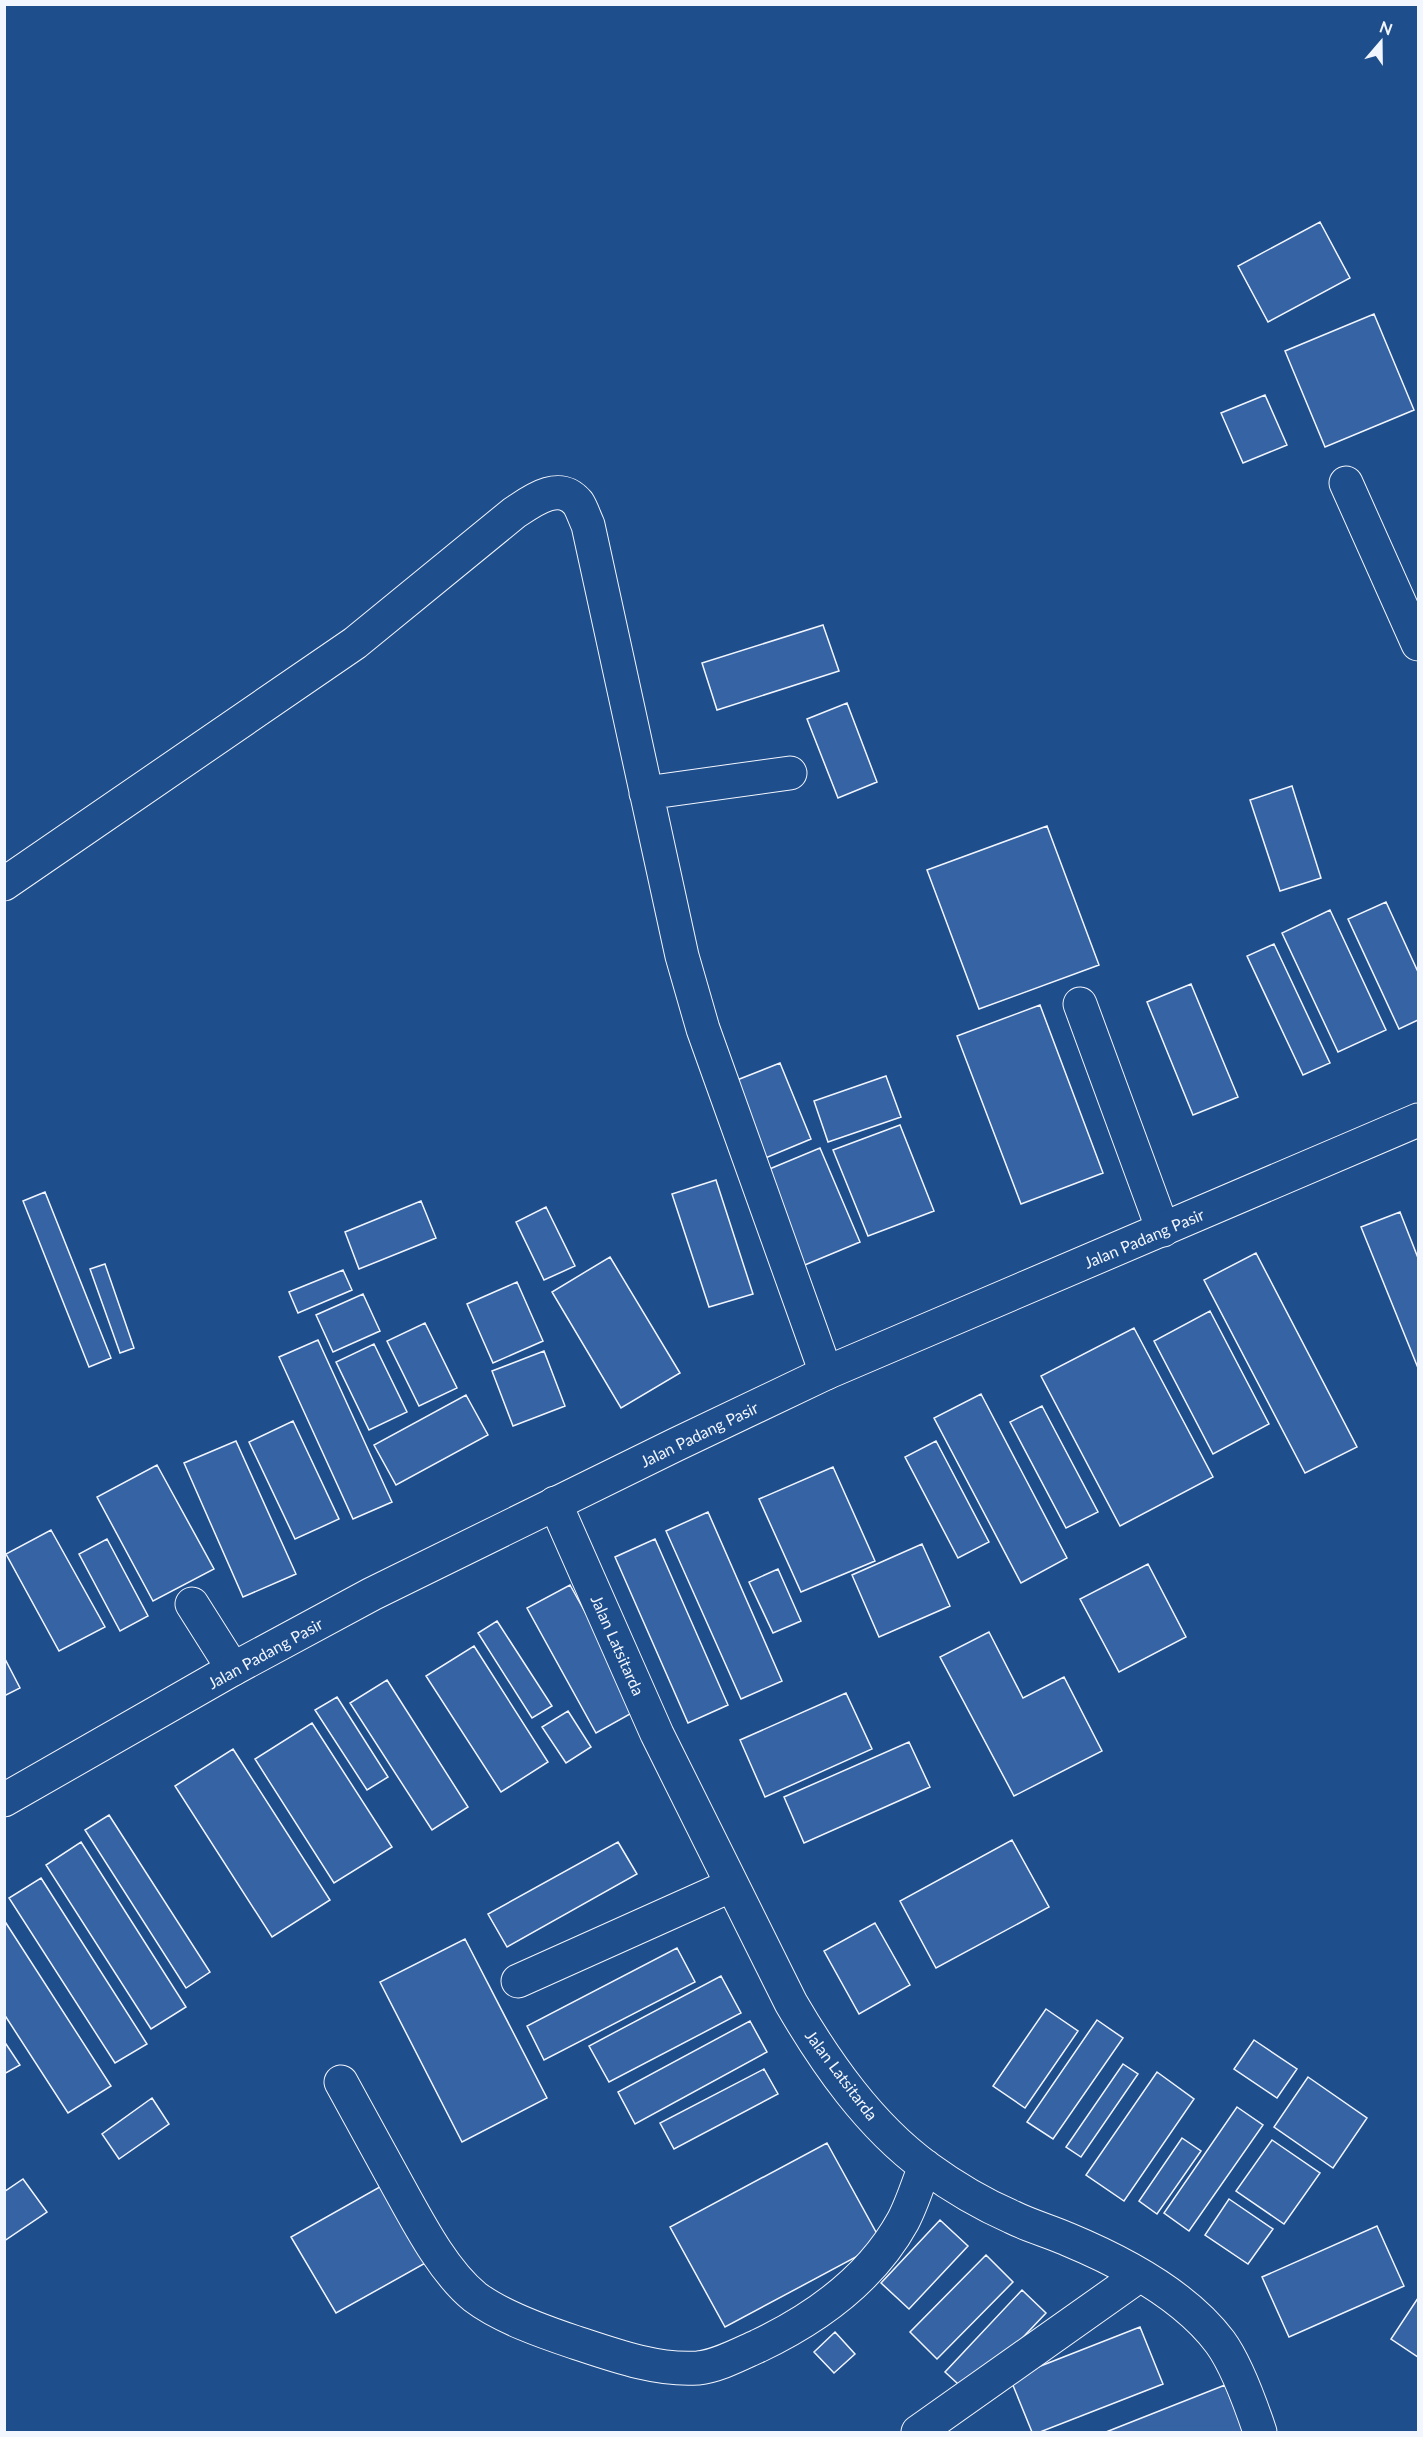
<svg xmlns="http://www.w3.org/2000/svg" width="1423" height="2437" font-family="Lato,sans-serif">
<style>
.building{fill:#3563a3;stroke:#f2f6ff;stroke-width:1.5}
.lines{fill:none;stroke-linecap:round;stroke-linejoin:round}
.minor-casing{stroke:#f2f6ff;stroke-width:35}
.highway-casing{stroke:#f2f6ff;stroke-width:35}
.minor{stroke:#1f4e8c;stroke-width:33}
.highway{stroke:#1f4e8c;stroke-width:33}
.labels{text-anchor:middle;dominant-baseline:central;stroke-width:4.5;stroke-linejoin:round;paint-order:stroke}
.street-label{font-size:16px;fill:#f2f6ff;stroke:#1f4e8c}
</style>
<rect width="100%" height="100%" fill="#1f4e8c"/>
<path class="building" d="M1320 222 1350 278 1268 322 1238 266Z
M1374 314 1414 410 1325 447 1285 351Z
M1265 395 1287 445 1243 463 1221 413Z
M823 625 839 671 717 710 702 663Z
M847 703 877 782 838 798 807 719Z
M1292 786 1321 878 1280 891 1250 800Z
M1047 826 1099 965 979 1009 927 870Z
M1386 902 1418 972V1020L1399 1029 1348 919Z
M1330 910 1386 1030 1338 1052 1282 933Z
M1274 944 1330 1063 1303 1075 1247 956Z
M1191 984 1238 1097 1193 1115 1147 1002Z
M1040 1005 1103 1173 1021 1204 957 1036Z
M780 1063 811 1139 763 1159 732 1082Z
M886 1076 901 1117 828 1142 814 1101Z
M900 1125 934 1211 868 1236 833 1150Z
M820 1148 860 1242 800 1267 760 1173Z
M716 1180 753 1294 709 1307 672 1194Z
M45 1192 111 1358 89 1367 23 1201Z
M421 1201 436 1238 359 1269 345 1232Z
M546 1207 575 1266 544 1280 516 1222Z
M1400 1212 1418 1258V1368L1361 1227Z
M1256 1253 1357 1447 1305 1473 1204 1280Z
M610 1257 680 1373 621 1408 552 1292Z
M105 1264 134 1348 120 1353 90 1269Z
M343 1270 352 1290 298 1313 289 1292Z
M517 1282 543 1341 493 1363 467 1304Z
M363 1294 380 1331 333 1352 316 1315Z
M1210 1311 1269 1424 1213 1454 1154 1341Z
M425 1323 457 1388 419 1406 387 1341Z
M1134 1328 1213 1477 1120 1526 1041 1376Z
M318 1340 392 1502 353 1519 279 1357Z
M374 1344 407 1412 369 1430 336 1362Z
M544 1351 565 1406 513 1426 492 1371Z
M981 1394 1067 1558 1021 1583 934 1418Z
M466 1395 488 1435 396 1485 374 1445Z
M1042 1406 1098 1512 1066 1528 1010 1422Z
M293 1421 339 1519 295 1539 249 1442Z
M236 1441 296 1574 243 1597 184 1463Z
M936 1441 989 1542 958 1558 905 1457Z
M157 1465 214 1569 153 1601 97 1497Z
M833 1467 875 1561 801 1592 759 1499Z
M708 1512 782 1681 741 1699 666 1531Z
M51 1530 105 1627 59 1651 6 1554Z
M107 1539 148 1616 120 1631 79 1554Z
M655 1539 728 1705 688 1723 615 1557Z
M922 1544 950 1606 879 1637 852 1575Z
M1148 1564 1186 1637 1119 1672 1080 1599Z
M778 1569 801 1621 773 1633 749 1582Z
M570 1585 639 1709 596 1733 527 1608Z
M497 1621 552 1706 532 1718 478 1633Z
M989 1632 1023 1698 1064 1677 1102 1751 1014 1796 940 1657Z
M474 1646 548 1762 501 1792 426 1676Z
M4 1657 20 1688 4 1696Z
M387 1680 468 1807 432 1830 350 1703Z
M846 1693 872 1749 765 1797 740 1740Z
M337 1697 388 1777 367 1790 315 1710Z
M568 1711 591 1747 566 1763 542 1727Z
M312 1723 392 1847 334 1883 255 1759Z
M909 1742 930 1787 804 1843 784 1797Z
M233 1749 330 1900 272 1937 175 1786Z
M109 1815 210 1972 186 1988 85 1830Z
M1012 1840 1049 1907 936 1968 900 1901Z
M81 1842 186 2007 151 2029 46 1865Z
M618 1842 637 1874 507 1947 488 1914Z
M41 1878 147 2044 115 2063 9 1898Z
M4 1920 111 2086 68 2113 4 2014Z
M875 1923 910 1985 859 2014 824 1951Z
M465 1939 547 2098 462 2142 380 1982Z
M677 1948 695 1982 544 2060 527 2026Z
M721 1976 741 2013 609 2082 589 2046Z
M1046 2009 1078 2031 1025 2108 993 2086Z
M1097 2020 1123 2038 1053 2139 1027 2122Z
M750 2021 767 2052 635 2124 618 2092Z
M1254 2040 1297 2069 1277 2098 1234 2069Z
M4 2041 20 2065 4 2074Z
M1123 2064 1138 2074 1081 2157 1066 2147Z
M764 2069 778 2094 674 2149 660 2123Z
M1157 2072 1194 2099 1124 2201 1086 2175Z
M1308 2077 1367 2118 1333 2168 1274 2127Z
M152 2098 169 2124 119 2159 102 2134Z
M1237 2107 1263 2125 1189 2231 1164 2213Z
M1182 2138 1201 2151 1157 2214 1139 2201Z
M1272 2140 1320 2173 1284 2224 1236 2191Z
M827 2143 882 2243 725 2327 670 2227Z
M23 2179 47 2212 4 2241V2192Z
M385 2184 429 2261 336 2313 291 2237Z
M1229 2199 1273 2229 1248 2264 1205 2235Z
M940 2220 968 2246 909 2309 881 2283Z
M1377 2226 1404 2286 1289 2337 1262 2277Z
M986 2255 1013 2282 937 2359 910 2332Z
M1022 2290 1046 2313 969 2394 945 2372Z
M1418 2298V2357L1391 2339Z
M1140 2327 1163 2384 1040 2432H1032L1010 2378Z
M835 2332 855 2354 834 2373 814 2352Z
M1225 2385 1244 2432H1106Z"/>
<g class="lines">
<g class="minor-casing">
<path id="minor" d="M1346 483 1418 644
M646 793 790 773
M4 884 355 643 514 513C532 501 559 480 578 503 582 509 585 519 588 525L682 956 703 1029 826 1373
M1080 1004 1163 1230
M555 1503 657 1734 791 2003C826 2063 869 2125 926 2167 952 2186 982 2204 1012 2217 1030 2226 1049 2231 1067 2239 1120 2261 1184 2294 1220 2342 1237 2365 1251 2405 1260 2432
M192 1604 233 1669
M518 1981 732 1885
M341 2082C360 2117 379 2151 398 2186 418 2222 443 2271 475 2297 501 2317 544 2332 574 2342 613 2355 657 2371 698 2368 718 2366 740 2354 758 2346 817 2318 871 2279 903 2221 912 2204 918 2184 925 2166
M918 2432 1140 2275"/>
</g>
<g class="highway-casing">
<path id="highway" d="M4 1800 233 1669 372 1594 675 1445 826 1373 1418 1120"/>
</g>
<use href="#minor" class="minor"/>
<use href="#highway" class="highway"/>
</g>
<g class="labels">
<g class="street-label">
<text transform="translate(1144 1238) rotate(-23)">Jalan Padang Pasir</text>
<text transform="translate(699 1434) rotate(-26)">Jalan Padang Pasir</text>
<text transform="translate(618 1645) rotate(66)">Jalan Latsitarda</text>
<text transform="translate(265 1653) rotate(-29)">Jalan Padang Pasir</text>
<text transform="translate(842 2075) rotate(53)">Jalan Latsitarda</text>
</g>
</g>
<rect width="1423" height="2437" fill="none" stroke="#f2f6ff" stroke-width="12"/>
<g transform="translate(1381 42) rotate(20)" stroke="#1f4e8c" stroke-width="4.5" paint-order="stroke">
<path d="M0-4.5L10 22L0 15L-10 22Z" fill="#f2f6ff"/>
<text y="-9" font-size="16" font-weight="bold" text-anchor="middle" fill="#f2f6ff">N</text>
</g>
</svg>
